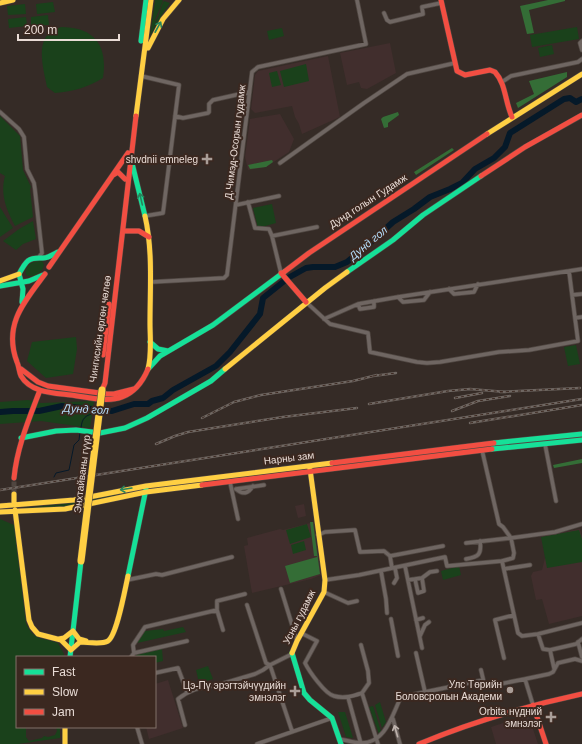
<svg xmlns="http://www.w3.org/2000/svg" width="582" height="744" font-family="Arial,sans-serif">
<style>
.education{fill:#412e2d}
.green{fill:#1a411b}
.forest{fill:#346d36}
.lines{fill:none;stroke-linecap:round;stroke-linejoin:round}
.stream{stroke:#051929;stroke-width:1}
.river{stroke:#051929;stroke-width:6}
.secondary-tunnel{stroke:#504640;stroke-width:5;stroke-dasharray:5 2.5;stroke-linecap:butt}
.street-casing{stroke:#514843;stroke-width:5}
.fast-casing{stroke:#514843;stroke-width:6}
.slow-casing{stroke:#514843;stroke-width:6}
.jam-casing{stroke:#514843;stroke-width:6}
.street{stroke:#6f6662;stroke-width:3.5}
.fast{stroke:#16e098;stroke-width:5}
.slow{stroke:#ffcf43;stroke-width:5}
.jam{stroke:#f24e42;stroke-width:5}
.rail-casing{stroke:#6f6762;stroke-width:2.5}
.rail{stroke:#3b2820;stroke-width:1;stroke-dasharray:3;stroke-linecap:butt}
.slow-bridge-casing{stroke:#514843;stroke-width:8;stroke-linecap:butt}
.slow-bridge{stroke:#ffcf43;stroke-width:7}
.oneway{stroke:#28845c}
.oneway2{stroke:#beb3ad}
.poi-dot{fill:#aa9e98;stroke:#3b2820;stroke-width:1.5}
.labels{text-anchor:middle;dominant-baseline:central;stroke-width:4;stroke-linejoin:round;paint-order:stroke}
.street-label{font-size:10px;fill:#e9dcd6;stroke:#3b2820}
.poi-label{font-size:10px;fill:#e9dcd6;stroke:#3b2820;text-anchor:end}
.water-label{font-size:11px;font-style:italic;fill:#b5ddfb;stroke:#3b2820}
</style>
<rect width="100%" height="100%" fill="#352b26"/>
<path class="education" d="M390 43 396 73 367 89 361 88 359 82 347 85 340 53Z
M328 56 340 117 302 134 299 124 295 117 292 106 255 113 251 109 255 75 258 71Z
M280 114 294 139 289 152 266 167 248 170 245 157 250 119Z
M304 504 306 516 298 518 295 506Z
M314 522 321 575 311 579 252 593 244 546 248 545 247 538 280 529 283 530Z
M580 529 582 538V616L549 624 542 599 536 600 531 576 533 572 542 570 546 554 542 536Z
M168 680 183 728 149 739 146 727H155V684Z
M525 716V718L529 717 538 744H496L491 727Z"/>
<path class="green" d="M155 0H162L163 1 155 20V22C160 16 160 7 164 1L170 3 162 15 150 36Z
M53 2 55 12 37 14 36 4Z
M25 4 26 14 8 15 7 6Z
M48 15 49 25 31 26V17Z
M26 17 27 26 9 28 8 19Z
M61 27C94 27 108 45 103 78 86 88 75 91 55 93L47 87C44 71 36 46 49 33 52 30 57 29 61 27Z
M577 27 579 39 532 47 530 35Z
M282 28 284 36 269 40 267 31Z
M552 45 554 54 540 57 538 48Z
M306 64 309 81 284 87 280 71Z
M277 71 281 85 272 87 269 73Z
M0 116 20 136 23 170 31 187 30 189 33 217 15 226C6 209 0 194 5 176L0 173Z
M272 204 276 223 258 228 253 208Z
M0 207 13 228 0 237Z
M33 221 36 239 23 244 16 250 3 241 19 229Z
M40 260 43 262 44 265C42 273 34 279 26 275 23 267 32 261 40 260Z
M76 337 77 349 73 374 46 378 27 361 32 342Z
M576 345 580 364 568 366 564 347Z
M28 400 41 403 94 401 90 428 41 421 0 424V402Z
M136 492C100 501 60 512 22 508L65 504 136 491Z
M0 519 14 525 26 623C34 642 43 637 58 643L64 654V657H17V727L26 728V737L29 741 42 738 44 736 48 737 55 735 57 731 56 727H60V738L18 744H0Z
M307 524 311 537 290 544 286 530Z
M579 530 582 539V562L547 568 541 537Z
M304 541 306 550 293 554 291 545Z
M459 566 461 575 443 580 441 571Z
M183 627 186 632 137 643 145 631 163 629 164 631Z
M162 649 163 661 155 663V657H135L137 654Z
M208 666 213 679 199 683 196 670Z
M380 702 386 722 382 728 375 705Z
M373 706 381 731 379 734 369 707Z
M338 712H345L353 738 346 737Z"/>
<path class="forest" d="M548 0H565V1L529 10 534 33 527 34 520 6Z
M567 72V77L518 108 516 103 534 94 529 81Z
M398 112 399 115 388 123V127L384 128 381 119 383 117Z
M452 148 454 150 416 175 414 172Z
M272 160 273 162 266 167 250 169 248 165Z
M582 459V463L554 468 553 465Z
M310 522H313L320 574 290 583 285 566 317 557V556H314Z"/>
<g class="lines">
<path class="stream" d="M103 411 106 410
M81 428C82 418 85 415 96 413
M54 477 56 473 69 470 74 445 79 440 80 432"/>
<path class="river" d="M0 412 13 411H39L62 406 112 411 134 404H148L152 401 163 398 173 390 216 366 230 352 260 314 263 298 288 278 306 268 313 267H335L347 262 370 243 393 222 414 209 430 197 450 189 462 183 475 169 494 158 505 147 510 133 564 99 570 98 576 102 582 99"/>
<path class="secondary-tunnel" d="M14 494V478"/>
<g class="street-casing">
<path id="street" d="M384 13 387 20 390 22 423 14 422 7 441 3
M582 41 580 43 582 50
M141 76 179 85 163 213 145 216
M502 82 511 76 578 62 582 59
M0 112 19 129 24 137 27 169 34 183 35 190 42 253 39 257
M175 116 183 118 208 113 209 112V104L213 100 249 92
M280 163 364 103 407 74 455 63
M248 202 255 228 269 229 272 236 281 273
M236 205 279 196
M272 236 317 227
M569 271 582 269
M151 282 224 278 227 275 252 72 258 67 366 44 357 0
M449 289 454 294 474 292 478 284
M572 295 582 294
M398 297 403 302 424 300 430 292
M306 302 330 324 368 333 370 352 417 362 427 363 440 362 499 352 529 350 578 341 575 318
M358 304 360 309 374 307V301
M324 319 358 304 398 297 569 271 575 318 582 317
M545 444 556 501
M230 482 238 519
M236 489 264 485
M236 489C243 495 248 494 253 486
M318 535 325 532 355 530 360 552 384 551 390 556
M466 543 511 538 503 527 499 524 482 450
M466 559C478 557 482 555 480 541
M502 561 513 558 514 553 511 538 555 532 582 524
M405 566 422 648
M392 568 390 556 443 546
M504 569 530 565
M381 571 386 599 387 613
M415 579 418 593 424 591 422 578
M127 580 156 574 162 575 232 557
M325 580 359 575 445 557 447 566 502 561 518 633 522 636 538 634 582 623
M408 580 422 578 430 572 437 571
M394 583 397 578 395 568
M281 589 297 641
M324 592 348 603 357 601
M247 605 266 663 270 665 292 731
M217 610V601L245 594
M391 619 398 656
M416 620 423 618
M301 633 317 641 305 663C309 671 325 694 334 696 344 699 353 696 362 693L378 744
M538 634 543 649 550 650 554 668
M420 636 425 625 429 622
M578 642 582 657
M361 645 368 671 369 683 362 693
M550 650 576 644 582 639
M134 653 187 641
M131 657 134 653 133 645 145 627 217 610 223 630
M504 658 495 620 514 615
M481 670 485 687 525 679 533 705
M155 673 178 668 187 692
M525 679 549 674 553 672 558 663 575 659 582 661
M425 692 483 680
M348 697 361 744
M393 719 400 744
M185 725 178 699C189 690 203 686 218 685L255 674 263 670 270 665 292 654
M137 727 142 744
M339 739C346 740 354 743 361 743 386 743 392 715 401 697L425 692 416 653
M257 744 332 718"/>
</g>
<g class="fast-casing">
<path id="fast" d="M141 41 146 0
M132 163 145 216
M347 272 393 240 423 215 481 176
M0 286 29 281 43 275
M22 302 23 289 19 274C26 261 28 257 43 258 48 258 54 254 58 252
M150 342 158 349 168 351
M149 368 160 356 213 325 284 272
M21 438 56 431 76 430 100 433 125 428 147 418 211 381 225 369
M494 443 582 434
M492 449 582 440
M128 576 146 489
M292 653 304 693 310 700 332 718 341 744
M70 657 81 561"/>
</g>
<g class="slow-casing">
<path id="slow" d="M0 3 13 0
M148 48 163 19 179 0
M136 116 151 0
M487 134 582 74
M145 216C153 251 150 287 150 323 150 338 152 354 148 369
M0 281 19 274
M225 369 325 288 347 272
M14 494V504
M0 506 74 500 146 486 332 463
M15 510 29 620 32 627 38 634 61 640 71 650 80 642C88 642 101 645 108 641 117 635 125 589 128 576
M0 512 65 509 146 492 202 485
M59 639 64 638 73 631 79 639 86 641
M292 653 297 641 324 592 325 580 310 469
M65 727V744"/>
</g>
<g class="jam-casing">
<path id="jam" d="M441 0 457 71 465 75 490 70 495 72C506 84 505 102 512 117
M113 175 118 172 125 179
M481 176 525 147 582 115
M123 231H139L149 237
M49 267 128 153
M284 272 309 253 487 134
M281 273 306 302
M45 274C24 302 3 325 17 362 19 366 19 372 21 376 31 393 54 393 71 395 87 397 107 403 122 397 135 392 143 381 148 369
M103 355 109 304
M21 369 38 382 48 386 107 394H114L134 389
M102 390 105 383 136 116
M332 463 494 443
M14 478C17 447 29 419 40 390
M202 485 492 449
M533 705 546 744
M419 744C472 722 526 706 582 694"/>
</g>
<use href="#street" class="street"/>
<use href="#fast" class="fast"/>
<use href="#slow" class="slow"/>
<use href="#jam" class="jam"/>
<g class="rail-casing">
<path id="rail" d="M373 376 396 373
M500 392 580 388
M455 398 482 393
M369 404 448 391 470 389 506 392
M452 411 478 401 510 396
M202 418 234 402 261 395 353 381 377 375
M470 423 582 405
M156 444 175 436 188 432 283 417 357 408
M0 490 582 399"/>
</g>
<use href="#rail" class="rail"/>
<g class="slow-bridge-casing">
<path id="slow-bridge" d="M81 561 102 390"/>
</g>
<use href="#slow-bridge" class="slow-bridge"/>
</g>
<defs><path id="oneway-shaft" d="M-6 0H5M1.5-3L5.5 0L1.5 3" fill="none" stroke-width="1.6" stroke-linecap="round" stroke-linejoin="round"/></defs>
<g class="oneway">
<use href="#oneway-shaft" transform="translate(158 27) rotate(-61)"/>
<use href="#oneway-shaft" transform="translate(141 199) rotate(-103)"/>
<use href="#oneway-shaft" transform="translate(126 489) rotate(171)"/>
</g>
<use class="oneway2" href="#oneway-shaft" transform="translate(396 731) rotate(-106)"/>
<g class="poi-dot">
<path d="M205 153h4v4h4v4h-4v4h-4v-4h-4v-4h4z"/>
<circle cx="510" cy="690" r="4"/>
<path d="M293 685h4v4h4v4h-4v4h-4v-4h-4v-4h4z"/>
<path d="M549 711h4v4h4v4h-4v4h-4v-4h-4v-4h4z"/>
</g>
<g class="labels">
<g class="street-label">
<text transform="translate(235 142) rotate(-83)">Д.Чимэд-Осорын гудамж</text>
<text transform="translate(368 201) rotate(-33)">Дунд голын Гудамж</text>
<text transform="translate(100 329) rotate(-82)">Чингисийн өргөн чөлөө</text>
<text transform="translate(289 458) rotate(-7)">Нарны зам</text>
<text transform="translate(82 474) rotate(-83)">Энхтайваны гүүр</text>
<text transform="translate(299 617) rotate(-63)">Усны гудамж</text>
</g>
<g class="poi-label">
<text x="198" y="159">shvdnii emneleg</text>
<text x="502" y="684">Улс Төрийн<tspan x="502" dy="12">Боловсролын Академи</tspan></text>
<text x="286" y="685">Цэ-Пү эрэгтэйчүүдийн<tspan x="286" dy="12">эмнэлэг</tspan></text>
<text x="542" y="711">Orbita нүдний<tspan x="542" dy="12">эмнэлэг</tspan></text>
</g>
<g class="water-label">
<text transform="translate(368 243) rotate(-40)">Дунд гол</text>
<text transform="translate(86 409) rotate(3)">Дунд гол</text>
</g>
</g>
<rect x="16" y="656" width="140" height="72" fill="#3b2820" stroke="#817069"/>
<rect x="24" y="669" width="20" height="6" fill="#16e098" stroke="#817069"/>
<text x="52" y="676" font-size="12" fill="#e9dcd6">Fast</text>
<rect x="24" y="689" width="20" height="6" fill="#ffcf43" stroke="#817069"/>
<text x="52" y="696" font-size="12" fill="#e9dcd6">Slow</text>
<rect x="24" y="709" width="20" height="6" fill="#f24e42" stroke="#817069"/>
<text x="52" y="716" font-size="12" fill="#e9dcd6">Jam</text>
<path d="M18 34v6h101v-6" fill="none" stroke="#e9dcd6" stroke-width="2"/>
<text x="24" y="34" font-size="12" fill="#e9dcd6" stroke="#3b2820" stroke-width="3" paint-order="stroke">200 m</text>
</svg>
